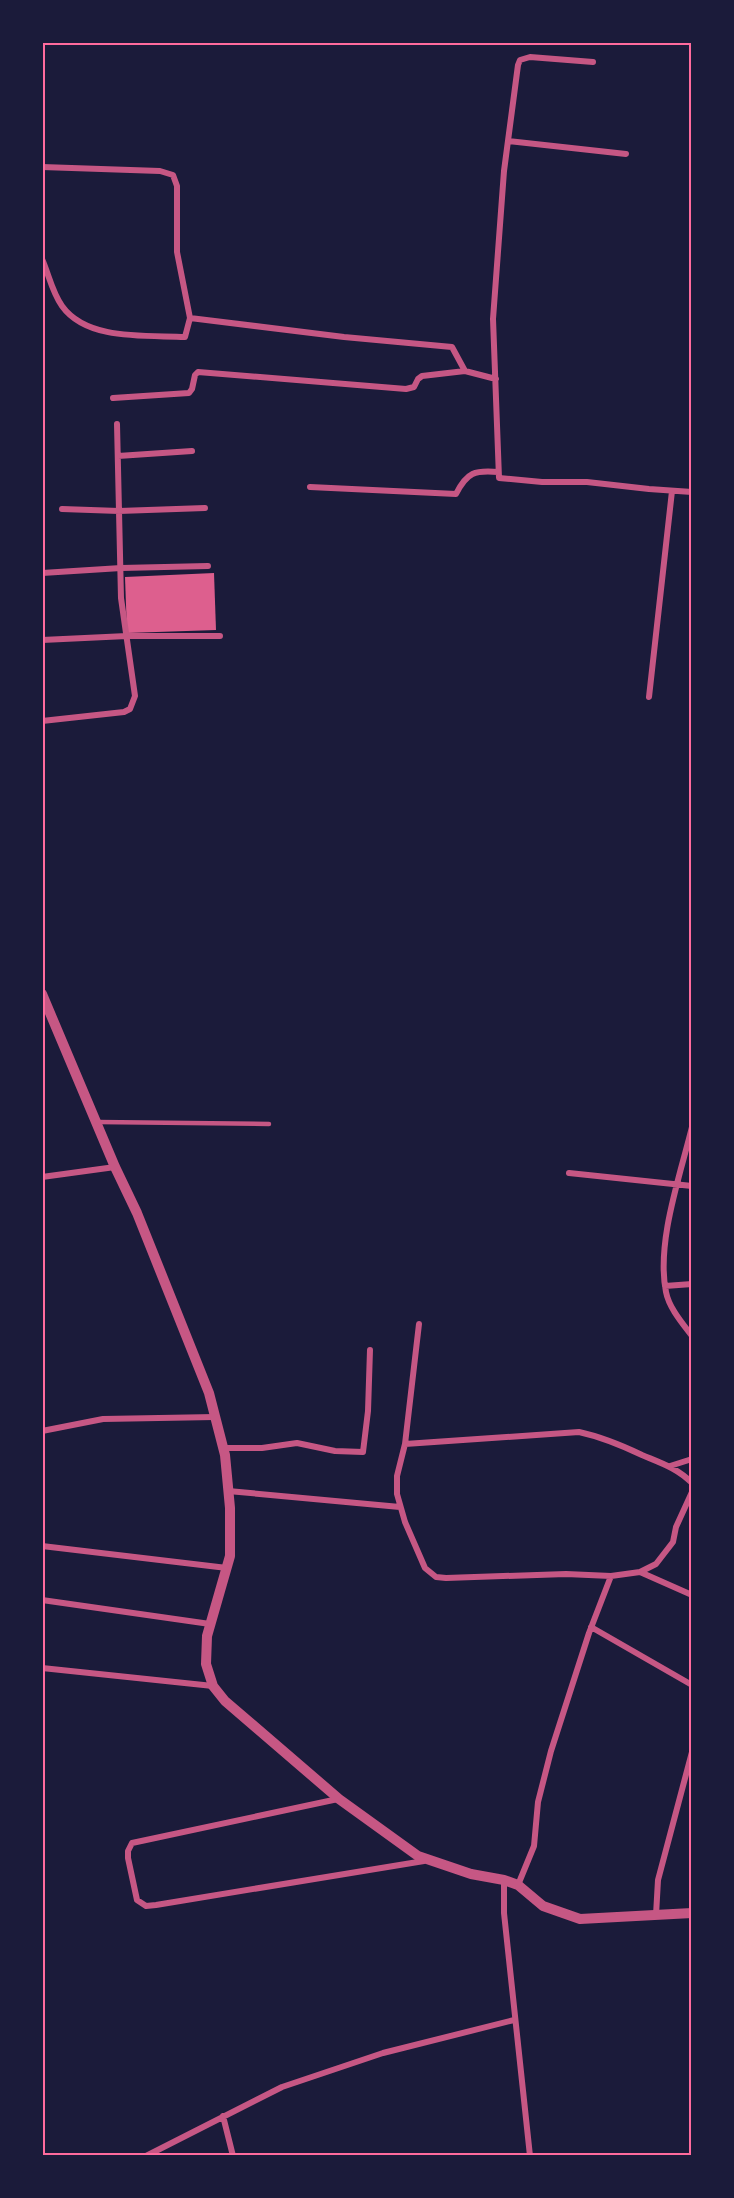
<svg xmlns="http://www.w3.org/2000/svg" width="734" height="2198" font-family="'Fira Sans',sans-serif">
<style>
.building{fill:#dd5f8e}
.lines{fill:none;stroke-linecap:round;stroke-linejoin:round}
.service{stroke:#c65784;stroke-width:4.5}
.minor{stroke:#c65784;stroke-width:6}
.tertiary{stroke:#c65784;stroke-width:10}
.neatline{fill:none;stroke:#ff6b9d;stroke-width:2}
</style>
<rect width="100%" height="100%" fill="#1b1b3a"/>
<path class="building" d="M214 573 216 630 127 633 125 577Z"/>
<g class="lines">
<path class="service" d="M98 1122 269 1124"/>
<path class="minor" d="M593 62 530 57 520 60 518 65 504 171 493 319 499 478 542 482H587L649 489 692 492
M508 141 626 154
M42 167 160 171 173 175 177 186V252L190 318
M42 259C49 275 52 292 62 306 87 341 146 335 185 337L190 318 344 337 452 347 465 371 496 379
M113 398 189 393 192 389 195 375 198 372 406 389 414 387 418 379 422 376 465 371
M118 456 192 451
M310 487 456 494C467 472 475 470 498 472
M62 509 119 511 205 508
M42 573 121 568 208 566
M42 640 127 636H220
M649 697 672 491
M42 721 124 712 130 709 135 696 121 598 117 424
M692 1127C680 1176 656 1243 666 1292 669 1308 683 1324 692 1336
M569 1173 692 1186
M42 1177 115 1167
M665 1286 692 1284
M419 1324 405 1444 397 1476V1494L405 1522 425 1568 436 1577 446 1578 566 1574 611 1576
M42 1431 103 1419 215 1417
M405 1444 579 1432C602 1437 621 1445 642 1455 661 1463 677 1468 692 1483
M223 1448H262L297 1443 335 1451 363 1452 368 1411 370 1350
M670 1466 692 1459
M228 1491 400 1507
M42 1546 227 1568
M640 1572 692 1595
M42 1600 210 1624
M591 1627 692 1685
M42 1668 213 1686
M338 1799 132 1843 128 1851V1858L137 1900 146 1906 156 1905 424 1861
M504 1880V1913L530 2156
M518 1885 534 1846 538 1802 551 1751 589 1633 611 1576 640 1572 656 1564 673 1542 676 1527 692 1492
M656 1915 658 1880 692 1752
M223 2116 233 2156
M146 2156 282 2087 383 2053 514 2020"/>
<path class="tertiary" d="M42 994 115 1167 137 1213 209 1393 225 1455 230 1508V1556L207 1636 206 1664 213 1686 225 1701 339 1799 418 1856 471 1874 504 1880 518 1885 543 1906 580 1919 692 1913"/>
</g>
<rect width="734" height="2198" fill="none" stroke="#1b1b3a" stroke-width="87"/>
<rect x="44" y="44" width="646" height="2110" class="neatline"/>
</svg>
